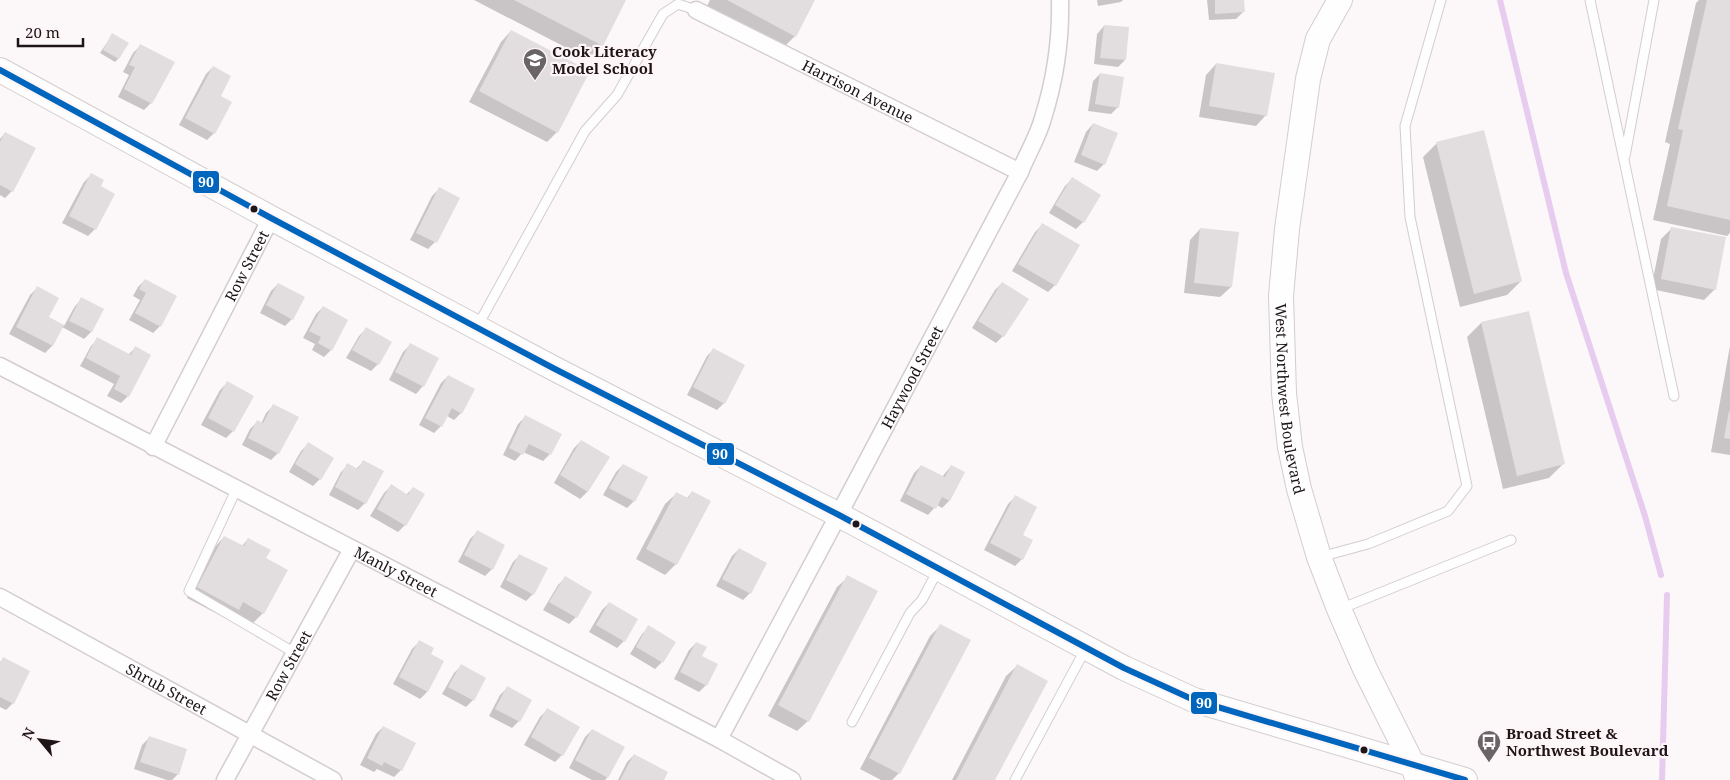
<svg xmlns="http://www.w3.org/2000/svg" width="1730" height="780" font-family="'Noto Serif',serif">
<style>
.shadow{fill:#0003}
.lines{fill:none;stroke-linecap:round;stroke-linejoin:round}
.stream{stroke:#e7ccef;stroke-width:6}
.building{fill:#e2dddf}
.lane-casing{stroke:#d3cdce;stroke-width:11}
.street-casing{stroke:#d3cdce;stroke-width:19}
.secondary-casing{stroke:#d3cdce;stroke-width:26}
.lane{stroke:#fffefe;stroke-width:9}
.street{stroke:#fffefe;stroke-width:16}
.secondary{stroke:#fffefe;stroke-width:24}
.bus-1-casing{stroke:#fef5f7;stroke-width:10}
.bus-1{stroke:#0065bd;stroke-width:6}
.bus-dot{fill:#1d1517;stroke:#fef5f7;stroke-width:2}
.labels{text-anchor:middle;dominant-baseline:central;stroke-width:4.5;stroke-linejoin:round;paint-order:stroke}
.poi-label{font-size:15px;font-weight:bold;fill:#1d1517;stroke:#fef5f7;text-anchor:start}
.street-label{font-size:15px;fill:#1d1517;stroke:#fef5f7}
.line-badge{stroke:#fef5f7;stroke-width:2}
.badge-label{font-size:14px;text-anchor:middle;font-weight:bold;fill:#fff}
</style>
<rect width="100%" height="100%" fill="#fcf7f8"/>
<path class="shadow" d="M474 0H625L602 45 588 59Z
M710 0H814L795 36 781 50 705 10Z
M1097 0H1123L1121 2 1098 6Z
M1207 0H1243V12L1236 19 1209 20Z
M1699 0H1730V233L1727 236 1653 220 1670 144 1665 142 1696 3Z
M1104 26 1125 60 1118 67 1094 64 1097 34Z
M511 31 557 132 547 142 469 102 501 42Z
M112 35 118 59 115 62 100 53Z
M140 46 151 103 144 110 118 97 129 75 123 72 133 53Z
M1216 64 1266 115 1256 126 1199 117 1206 75Z
M213 67 219 97 214 133 207 140 179 125 206 74Z
M1100 74 1118 107 1111 114 1088 111 1093 81Z
M1093 124 1104 164 1097 171 1074 162 1086 132Z
M5 133 12 191 5 198 0 195V139Z
M1437 143 1521 281 1507 295 1460 307 1423 157Z
M91 175 99 187 95 229 88 236 62 223 84 182Z
M1072 179 1083 222 1076 229 1049 213 1065 186Z
M439 189 458 198 435 242 428 249 410 240 432 196Z
M1042 225 1055 285 1048 292 1012 271 1035 232Z
M1672 228 1715 289 1704 300 1651 289 1661 239Z
M1200 229 1231 287 1220 297 1184 293 1190 240Z
M145 280 160 326 153 333 129 320 140 300 133 296 138 287Z
M1002 283 1003 336 996 343 972 328 995 290Z
M278 284 292 319 285 326 260 313 271 291Z
M37 288 47 318 64 326 75 306 82 299 102 310 91 332 84 339 62 327 52 346 45 353 9 334 30 295Z
M323 307 331 350 324 357 312 350 315 344 303 338 316 314Z
M1528 312 1563 464 1549 478 1503 489 1467 337 1481 323Z
M366 329 390 343 378 364 371 371 346 358 359 336Z
M98 339 128 355 135 348 149 355 128 396 121 403 107 396 114 384 80 366 91 346Z
M410 345 437 359 423 386 416 394 389 380 403 352Z
M1730 346V455L1711 452Z
M714 349 724 403 717 410 687 395 707 356Z
M448 376 461 413 454 420 447 416 441 426 434 433 419 425 441 383Z
M227 383 233 431 226 438 201 425 220 390Z
M273 406 278 453 271 460 242 445 250 429 257 422 261 424 266 413Z
M525 417 550 454 543 461 523 452 515 461 503 455 518 424Z
M581 441 608 457 587 492 580 499 554 483 574 448Z
M308 444 320 479 313 486 289 472 301 451Z
M363 462 365 503 358 510 329 495 341 472 348 465 356 469Z
M623 465 634 501 627 508 603 495 616 472Z
M921 466 942 477 951 466 949 501 942 508 937 505 928 515 900 501 914 473Z
M391 486 406 495 413 488 405 525 398 532 370 516 384 493Z
M692 492 676 564 665 575 636 559 665 504 676 494 686 499Z
M1015 497 1021 535 1031 541 1022 559 1015 566 984 550 1008 504Z
M477 532 492 569 485 576 458 562 470 539Z
M224 537 242 546 248 539 265 559 263 613 253 623 233 613 227 619 187 598 214 548Z
M739 549 750 593 743 600 716 586 732 556Z
M520 555 533 594 526 601 500 587 513 562Z
M848 577 808 721 797 731 768 716 837 587Z
M565 578 590 593 576 617 569 624 543 610 558 585Z
M609 603 624 641 617 648 589 632 602 610Z
M941 625 899 773 892 780H881L860 769 930 636Z
M649 627 662 662 655 669 630 654 642 634Z
M419 642 429 654 443 661 427 692 420 699 393 684 412 649Z
M696 643 701 656 706 685 699 692 674 679 689 650Z
M3 659 13 703 6 710 0 707V662Z
M461 666 473 700 466 707 442 694 454 673Z
M1017 666 994 780H952L1006 676Z
M507 688 519 721 512 728 489 716 500 695Z
M547 710 562 755 555 762 524 745 540 717Z
M383 727 401 770 394 777 377 769 374 772 360 765 376 734Z
M592 730 607 778 605 780H592L569 768 585 737Z
M149 738 178 774 172 780H167L134 769 142 745Z
M634 755 662 780H618L627 762Z"/>
<g class="lines">
<path class="stream" d="M1500 0 1566 273 1645 516 1661 575
M1662 780 1667 595"/>
</g>
<path class="building" d="M514 0H626L603 46Z
M727 0H815L796 37Z
M1215 0H1244L1245 12 1215 14Z
M1707 0H1730V220L1667 206 1683 130 1678 129Z
M1104 25 1129 27 1126 60 1100 58Z
M511 30 590 71 558 133 479 91Z
M112 33 129 43 119 59 103 50Z
M140 44 175 62 152 104 124 89 135 67 129 65Z
M1216 63 1275 73 1267 116 1209 106Z
M213 66 231 76 221 96 232 102 215 134 185 118Z
M1100 73 1124 77 1119 108 1095 104Z
M1093 123 1118 133 1105 165 1081 155Z
M1484 130 1522 281 1474 294 1436 142Z
M5 132 36 148 13 192 0 185V142Z
M91 173 104 180 101 186 115 194 96 230 69 216Z
M1072 177 1101 195 1084 223 1055 205Z
M439 187 460 198 437 243 416 233Z
M1042 223 1080 245 1056 286 1018 264Z
M1671 227 1726 237 1716 290 1661 279Z
M1200 228 1239 232 1232 287 1194 283Z
M145 279 177 296 161 327 135 313 146 293 139 289Z
M1002 282 1029 299 1004 337 978 321Z
M278 283 305 297 293 320 266 305Z
M37 286 59 298 49 317 64 325 53 346 16 327Z
M81 297 104 309 92 332 69 321Z
M323 306 348 320 332 351 318 343 321 337 309 331Z
M1529 311 1565 464 1517 476 1481 322Z
M366 327 392 342 379 365 352 350Z
M97 337 131 355 135 346 151 355 129 397 114 389 120 376 86 358Z
M410 343 439 358 424 387 395 372Z
M713 348 745 365 725 404 693 387Z
M448 375 475 389 462 414 452 408 442 427 425 418Z
M227 381 254 396 234 432 208 418Z
M273 404 299 417 279 454 248 438 257 420 263 423Z
M1729 411H1730V439L1724 438Z
M525 415 562 434 551 455 529 444 523 455 509 448Z
M581 440 610 457 588 492 560 475Z
M308 442 334 458 321 480 295 464Z
M363 460 384 471 366 504 335 487 347 463 358 469Z
M623 464 648 477 635 502 609 488Z
M921 465 945 477 951 465 965 472 950 501 942 497 936 509 906 494Z
M391 484 408 495 413 487 425 494 406 526 377 509Z
M692 491 711 501 677 565 646 549 676 492 688 498Z
M1015 495 1037 507 1023 535 1033 540 1023 560 990 543Z
M477 530 505 545 493 570 464 555Z
M224 536 244 546 248 538 271 550 266 558 288 570 264 614 243 602 239 610 197 587Z
M739 548 767 563 751 594 722 579Z
M519 554 548 568 534 595 506 580Z
M847 575 878 591 809 722 778 705Z
M565 576 592 592 577 618 549 602Z
M609 602 638 619 625 642 596 625Z
M940 624 971 640 900 774 869 758Z
M648 625 676 642 663 663 636 647Z
M419 640 434 648 431 654 444 661 428 692 399 677Z
M696 642 707 647 702 656 718 664 707 686 680 672Z
M3 657 30 671 14 704 0 697V663Z
M461 664 486 678 474 701 448 687Z
M1017 664 1048 681 995 780H956Z
M507 686 532 700 520 722 495 709Z
M547 708 580 727 563 756 531 737Z
M383 726 416 743 402 771 384 762 382 766 367 758Z
M592 729 625 747 608 778 575 760Z
M149 736 187 749 179 775 140 762Z
M634 754 668 772 664 780H620Z"/>
<g class="lines">
<g class="lane-casing">
<path id="lane" d="M1590 0 1674 396
M1625 156 1654 0
M477 327 585 131 617 95 663 14 678 4 696 10
M236 490 189 591 295 653
M1320 557 1368 544 1448 511 1467 486 1410 217 1405 126 1441 0
M1340 609 1511 540
M852 722 910 613 922 600 938 570
M1015 780 1086 648"/>
</g>
<g class="street-casing">
<g id="street">
<path id="s1" d="M696 10 1020 172"/>
<path id="s2" d="M0 366 719 739 792 780"/>
<path id="s3" d="M153 447 271 218"/>
<path id="s4" d="M0 597 333 780"/>
<path id="s5" d="M719 739 848 497 1020 172C1027 154 1038 137 1043 118 1055 80 1061 40 1060 0"/>
<path id="s6" d="M225 780 352 549"/>
</g>
</g>
<g class="secondary-casing">
<g id="secondary">
<path id="s7" d="M1340 0 1318 39 1308 79 1287 229 1281 296 1284 393 1290 447 1299 489 1319 557 1339 609 1365 669 1413 765 1416 775"/>
<path d="M0 70 271 218 553 368 839 515 1124 668 1194 700 1465 780"/>
</g>
</g>
<use href="#lane" class="lane"/>
<use href="#street" class="street"/>
<use href="#secondary" class="secondary"/>
<g class="bus-1-casing">
<path id="bus-1" d="M0 70 271 218 553 368 839 515 1124 668 1194 700 1465 780"/>
</g>
<use href="#bus-1" class="bus-1"/>
</g>
<defs>
<g id="school-pin" transform="scale(1.25)"><path d="M0 17L-7.5 6A9.5 9.5 0 1 1 7.5 6Z" fill="#6b6466" stroke="#fef5f7"/><path d="M0-5L7-2L0 1L-7-2ZM-4 1L0 2.5L4 1V4Q0 6-4 4Z" fill="#fff"/></g>
<g id="bus-pin" transform="scale(1.25)"><path d="M0 17L-7.5 6A9.5 9.5 0 1 1 7.5 6Z" fill="#6b6466" stroke="#fef5f7"/><path d="M-5-6H5V4H4V6H2V4H-2V6H-4V4H-5ZM-3.5-4V0h7V-4ZM-3.5 1.2v1.5H-2V1.2ZM2 1.2v1.5H3.5V1.2Z" fill="#fff"/></g>
</defs>
<g fill-rule="evenodd">
<use href="#school-pin" x="535" y="60"/>
<use href="#bus-pin" x="1489" y="742"/>
</g>
<g class="bus-dot">
<circle cx="254" cy="209" r="4.5"/>
<circle cx="856" cy="524" r="4.5"/>
<circle cx="1364" cy="750" r="4.5"/>
</g>
<g class="labels">
<g class="poi-label">
<text x="552" y="51">Cook Literacy<tspan x="552" dy="17">Model School</tspan></text>
<text x="1506" y="733">Broad Street &amp;<tspan x="1506" dy="17">Northwest Boulevard</tspan></text>
</g>
<g class="street-label">
<text stroke="none"><textPath href="#s1" startOffset="181">Harrison Avenue</textPath></text>
<text stroke="none"><textPath href="#s3" startOffset="204">Row Street</textPath></text>
<text stroke="none"><textPath href="#s5" startOffset="410">Haywood Street</textPath></text>
<text stroke="none"><textPath href="#s7" startOffset="408">West Northwest Boulevard</textPath></text>
<text stroke="none"><textPath href="#s2" startOffset="446">Manly Street</textPath></text>
<text stroke="none"><textPath href="#s6" startOffset="131">Row Street</textPath></text>
<text stroke="none"><textPath href="#s4" startOffset="190">Shrub Street</textPath></text>
</g>
</g>
<g class="line-badge">
<rect x="192" y="170" width="28" height="24" rx="5" fill="#0065bd"/>
<rect x="706" y="442" width="29" height="24" rx="5" fill="#0065bd"/>
<rect x="1190" y="691" width="28" height="24" rx="5" fill="#0065bd"/>
</g>
<g class="badge-label">
<text x="206" y="187">90</text>
<text x="720" y="459">90</text>
<text x="1204" y="708">90</text>
</g>
<g transform="translate(40 740) rotate(299)" stroke="#fef5f7" stroke-width="4" paint-order="stroke">
<path d="M0-4L9 19L0 12L-9 19Z" fill="#1d1517"/>
<text y="-8" font-size="14" font-weight="bold" text-anchor="middle" fill="#1d1517">N</text>
</g>
<path d="M18 38v8h65v-8" fill="none" stroke="#1d1517" stroke-width="2.5"/>
<text x="25" y="38" font-size="15" fill="#1d1517" stroke="#fef5f7" stroke-width="4" paint-order="stroke">20 m</text>
</svg>
